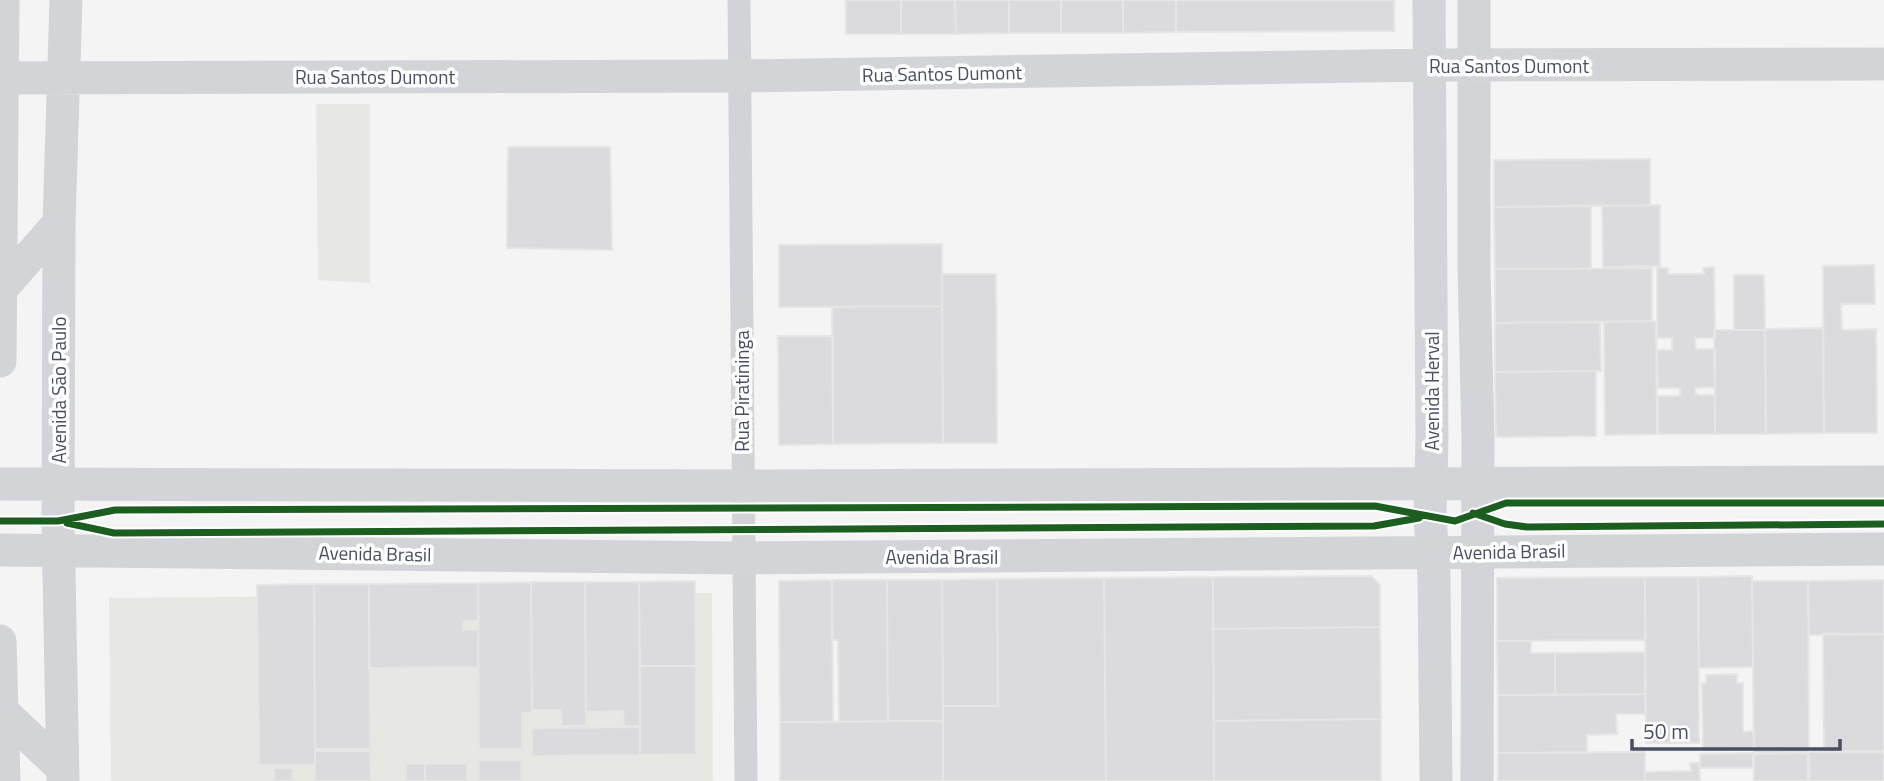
<svg xmlns="http://www.w3.org/2000/svg" width="1884" height="781" font-family="'Titillium Web',sans-serif">
<style>
.commercial{fill:#e7e8e3}
.building{fill:#dbdbdd;stroke:#e5e5e6;stroke-width:2}
.lines{fill:none;stroke-linecap:round;stroke-linejoin:round}
.street{stroke:#d2d3d6;stroke-width:23}
.secondary{stroke:#d2d4d8;stroke-width:33}
.cycleway-casing{stroke:#fff;stroke-width:11}
.cycleway{stroke:#1b5e20;stroke-width:7}
.labels{text-anchor:middle;dominant-baseline:central;stroke-width:7;stroke-linejoin:round;paint-order:stroke}
.street-label{font-size:19px;fill:#494e61;stroke:#fff}
</style>
<rect width="100%" height="100%" fill="#f4f4f4"/>
<path class="commercial" d="M316 104H370V283L318 280Z
M712 593 713 781H111L109 598Z"/>
<path class="building" d="M846 0H901V34H846Z
M901 0H955L956 34H901Z
M955 0H1009V33L956 34Z
M1009 0H1061V33H1009Z
M1061 0H1123V33H1061Z
M1123 0H1176V32L1123 33Z
M1176 0H1394V31L1176 32Z
M508 147H610L612 250 507 248Z
M1650 159V205L1494 207V160Z
M1660 205V266L1603 267 1602 206Z
M1591 206V269H1495L1494 207Z
M942 244V306L779 307V245Z
M1874 265 1875 304H1841L1842 330 1876 329 1877 433H1824L1823 266Z
M1714 267 1715 338H1695L1696 349H1715V387L1695 388 1696 395H1715V434H1658V396H1680V388H1658L1657 350H1672V338H1657V268H1668V274H1704L1703 268Z
M1652 268V321L1495 323V269Z
M942 274H996L997 443H943Z
M1734 275H1764L1765 330H1734Z
M942 306 943 443 833 444 832 307Z
M1656 321 1657 434 1605 435 1604 322Z
M1600 322 1601 371 1495 372V323Z
M1823 328 1824 433 1766 434 1765 329Z
M1714 330H1765L1766 434H1715Z
M778 336H833V444L779 445Z
M1596 371V436L1496 437 1495 372Z
M1371 576 1380 585V627L1213 629V577Z
M1752 576 1753 667 1699 668 1698 577Z
M1213 577 1214 781H1106L1104 578Z
M1645 577V640L1497 641V578Z
M1645 577H1698L1699 743H1646Z
M1104 578 1106 781H943V706H998L997 579Z
M997 579 998 706H943L942 580Z
M832 580 833 722H780L779 581Z
M832 580H887L888 721 839 722 838 640H832Z
M887 580H942L943 721H888Z
M1884 580V634L1809 635 1808 581Z
M695 581 696 666H640L639 582Z
M1752 581H1808L1809 752 1754 753Z
M531 582H585L586 726H562L561 710H532Z
M531 582 532 713H522V749H479L478 583Z
M585 582H639L640 726H624L623 711 586 712Z
M478 583V621H463V630H478V667L369 668V584Z
M314 584 315 765H259L257 585Z
M314 584H369L370 749H315Z
M1380 627 1381 719 1214 721 1213 629Z
M1823 634H1884V752H1824Z
M1497 641H1531V653H1555V695H1498Z
M1645 652V694L1555 695V653Z
M640 666H696V754L640 755Z
M1737 674V683H1743V732L1753 731 1754 749 1703 750 1702 683H1706V675Z
M1645 694 1646 714H1616L1617 734 1587 735V753H1498V695Z
M1381 719V781H1214V721Z
M943 721V781H780V722Z
M640 727V755L532 756V728Z
M315 751H370L371 781H315Z
M1884 751V781H1810L1809 752Z
M1645 752V781H1498V753Z
M1753 753V768H1700V754Z
M1808 753V781H1754V754Z
M479 760H521V781H479Z
M1690 763H1699L1700 781H1645V772L1691 771Z
M406 764H425V781H406Z
M425 764H467V781H425Z
M274 768H293L292 781H274Z"/>
<g class="lines">
<path class="street" d="M739 0 746 781"/>
<path class="secondary" d="M1429 0 1432 439 1430 516 1434 577 1436 781
M1474 0V268L1478 441 1477 781
M0 78 739 76 1429 65 1884 64
M2 288 59 223
M0 361 3 0
M0 484 742 486 1884 482
M0 550 743 558 1884 549
M0 641 4 781
M2 711 62 768
M63 781 58 521 59 223 66 0"/>
<g class="cycleway-casing">
<path id="cycleway" d="M1473 513 1505 524 1527 527 1884 524
M0 521H58L115 510 1375 506 1455 521 1506 503H1884
M67 523 114 533 1374 526 1419 518"/>
</g>
<use href="#cycleway" class="cycleway"/>
</g>
<g class="labels">
<g class="street-label">
<text x="1509" y="65">Rua Santos Dumont</text>
<text transform="translate(942 73) rotate(-1)">Rua Santos Dumont</text>
<text x="375" y="76">Rua Santos Dumont</text>
<text transform="translate(58 390) rotate(-90)">Avenida São Paulo</text>
<text transform="translate(741 391) rotate(-90)">Rua Piratininga</text>
<text transform="translate(1431 391) rotate(-90)">Avenida Herval</text>
<text transform="translate(1509 551) rotate(-1)">Avenida Brasil</text>
<text transform="translate(375 553) rotate(1)">Avenida Brasil</text>
<text x="942" y="556">Avenida Brasil</text>
</g>
</g>
<path d="M1632 739v10h208v-10" fill="none" stroke="#494e61" stroke-width="3.5"/>
<text x="1643" y="739" font-size="21" fill="#494e61" stroke="#ffffff" stroke-width="5" paint-order="stroke">50 m</text>
</svg>
